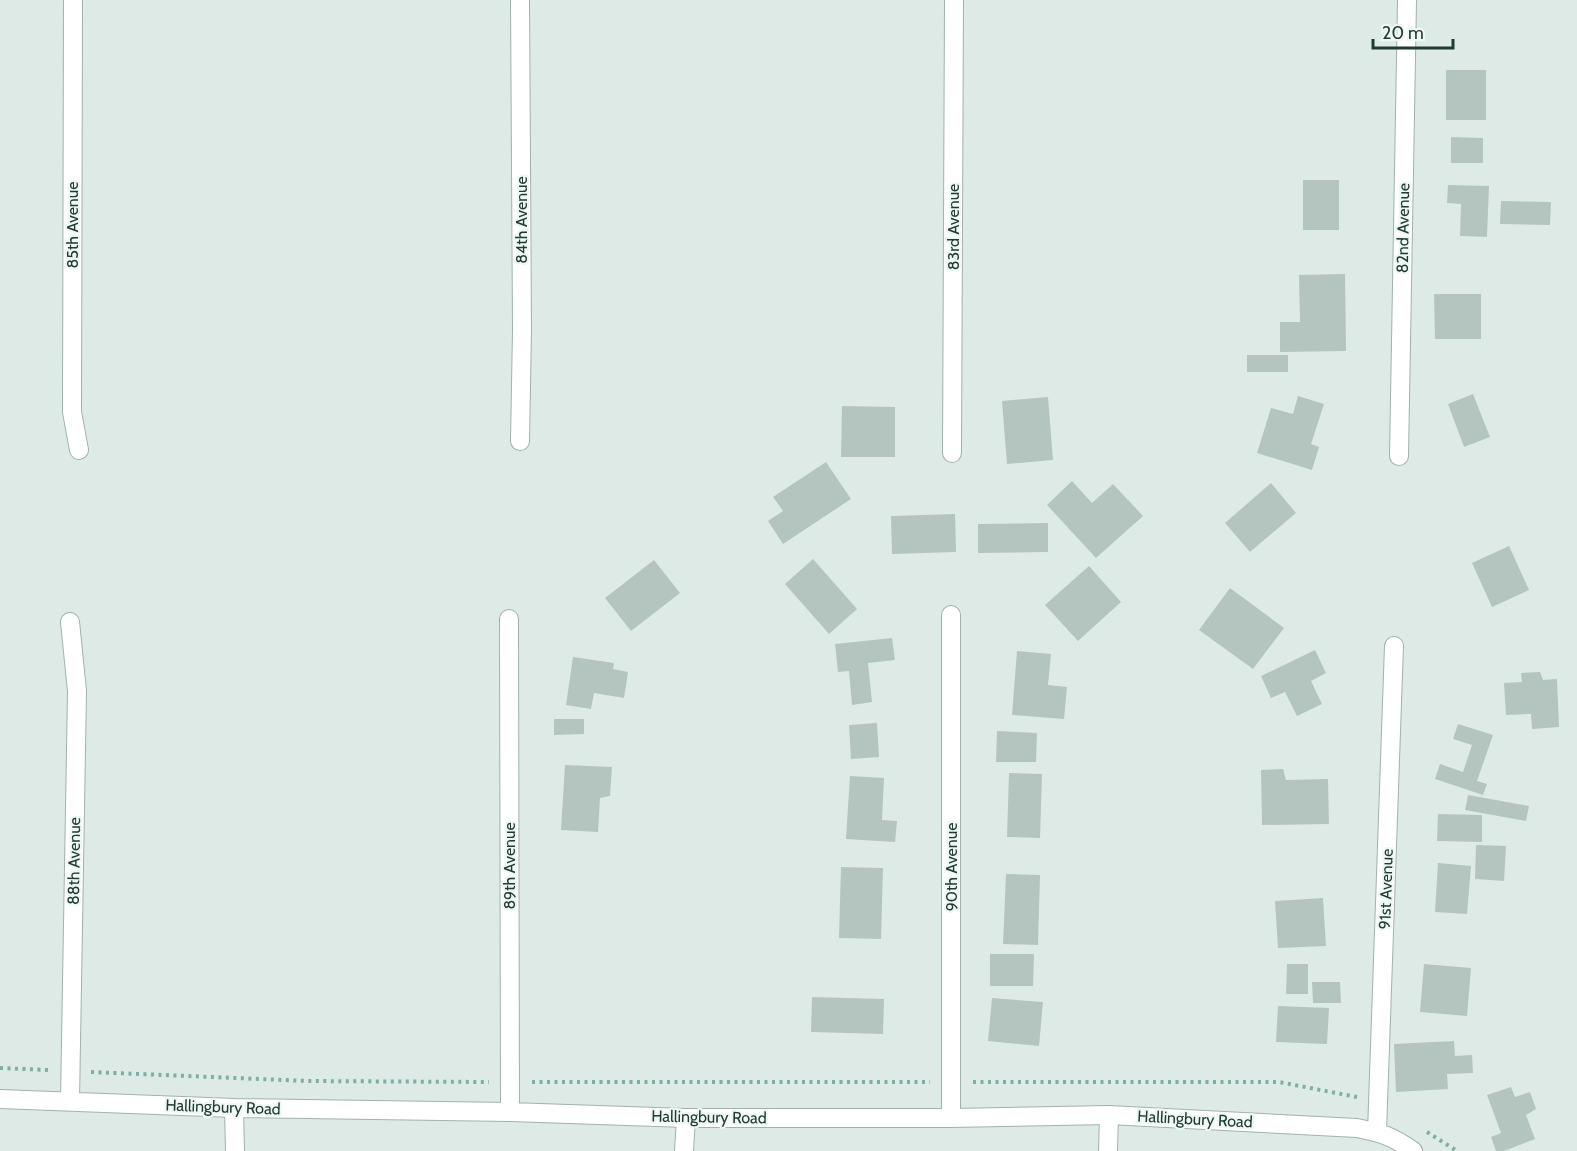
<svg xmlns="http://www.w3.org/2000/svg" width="1577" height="1151" font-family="Cabin,sans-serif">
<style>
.building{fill:#b4c5bf}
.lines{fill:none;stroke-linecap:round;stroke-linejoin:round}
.minor-casing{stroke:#a1b2ad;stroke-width:20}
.path{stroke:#7eaea3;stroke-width:4;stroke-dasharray:3 4.5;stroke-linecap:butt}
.minor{stroke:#fff;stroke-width:18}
.labels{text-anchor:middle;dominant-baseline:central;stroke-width:4.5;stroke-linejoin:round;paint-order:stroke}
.street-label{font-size:16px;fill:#203a35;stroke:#eff7f3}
</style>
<rect width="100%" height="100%" fill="#deeae6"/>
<path class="building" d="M1446 70H1486V120H1446Z
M1451 137 1483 138V163H1451Z
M1303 180H1339V230H1303Z
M1448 185 1489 186 1487 237 1460 236 1461 204 1447 203Z
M1501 201 1551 202 1550 225 1500 224Z
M1345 274 1346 351 1280 352V322H1300L1299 275Z
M1434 294H1481V339H1435Z
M1247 355H1288V372H1247Z
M1473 394 1490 437 1464 447 1448 404Z
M1298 396 1324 404 1311 444 1319 447 1312 470 1257 453 1271 408 1293 414Z
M1048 397 1053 460 1007 464 1002 401Z
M842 406 895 407V457H841Z
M826 462 851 499 783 544 768 521 783 511 773 497Z
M1072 481 1092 503 1113 484 1143 516 1096 558 1047 505Z
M1271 483 1296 513 1250 552 1225 523Z
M955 514 956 552 892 554 891 516Z
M1048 523V552L978 553V524Z
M1509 546 1529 590 1492 607 1472 563Z
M813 559 857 609 829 634 785 584Z
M654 560 680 593 631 631 605 598Z
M1089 566 1121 602 1078 641 1045 605Z
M1230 588 1284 628 1253 669 1199 630Z
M892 638 895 660 868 663 872 702 852 705 849 671 838 672 835 644Z
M1315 650 1326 673 1311 681 1322 704 1297 716 1285 692 1271 698 1261 676Z
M1017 651 1051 654 1048 685 1067 687 1064 719 1012 715Z
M573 657 614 663 613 669 628 672 624 698 594 693 591 709 566 705Z
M1540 672 1543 680 1557 679 1559 727 1532 729 1531 714 1506 715 1504 683 1522 682 1521 673Z
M554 719H584V734L554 735Z
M877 723 879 757 851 759 849 725Z
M1458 724 1493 735 1477 781 1487 784 1483 795 1435 779 1440 764 1463 772 1472 745 1453 739Z
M997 731 1037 733 1036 762H996Z
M565 765 612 767 610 796 600 798 598 832 561 830Z
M1283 769 1286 780 1328 779 1329 824 1262 825 1261 770Z
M1009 773 1042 774 1040 838 1007 837Z
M850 776 884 778 882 820 897 821 895 842 846 839Z
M1468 795 1529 806 1526 821 1465 810Z
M1438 814 1482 815V842L1437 841Z
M1476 845 1506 846 1504 881 1475 879Z
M1438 863 1471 866 1467 914 1435 912Z
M841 867 883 868 881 939 839 938Z
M1006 874 1040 875 1038 945 1003 944Z
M1323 898 1326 946 1278 948 1275 901Z
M990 954H1034L1033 986H990Z
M1287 964H1308V994H1286Z
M1424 964 1471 968 1467 1016 1420 1012Z
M1312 982H1340L1341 1003H1313Z
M812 997 884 999 883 1034 811 1032Z
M992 998 1043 1002 1039 1046 988 1041Z
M1278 1006 1329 1008 1327 1044 1276 1042Z
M1454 1041 1455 1056 1472 1055 1473 1073 1447 1074 1448 1089 1396 1092 1394 1044Z
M1511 1087 1515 1097 1530 1092 1536 1109 1526 1115 1535 1139 1504 1151H1496L1491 1137 1501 1133 1487 1095Z"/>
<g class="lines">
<g class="minor-casing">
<path id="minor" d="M73 0 72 412 79 450
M520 441 522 330 520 0
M952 453 954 0
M1399 456 1407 0
M509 619 510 1112
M70 622 77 691 70 1101
M0 1099 234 1108 510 1112 686 1118H951L1109 1115 1357 1128C1382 1133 1392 1136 1413 1151
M234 1108 235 1151
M951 1118V615
M1377 1132 1394 646
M684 1151 686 1118
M1108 1151 1109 1115"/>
</g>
<path class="path" d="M0 1068 48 1070
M91 1072 307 1081 489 1082
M532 1082H930
M973 1082H1279L1357 1097
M1427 1132 1457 1151"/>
<use href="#minor" class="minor"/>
</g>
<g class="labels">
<g class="street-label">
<text transform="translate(521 220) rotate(-90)">84th Avenue</text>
<text transform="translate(72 225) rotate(-90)">85th Avenue</text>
<text transform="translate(953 227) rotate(-90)">83rd Avenue</text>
<text transform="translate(1403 228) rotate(-89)">82nd Avenue</text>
<text transform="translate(74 861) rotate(-89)">88th Avenue</text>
<text transform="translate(509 866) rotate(-90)">89th Avenue</text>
<text transform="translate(951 867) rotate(-90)">90th Avenue</text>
<text transform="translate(1386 889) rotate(-88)">91st Avenue</text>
<text transform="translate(223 1107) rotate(2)">Hallingbury Road</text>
<text transform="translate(709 1117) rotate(1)">Hallingbury Road</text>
<text transform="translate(1195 1119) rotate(3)">Hallingbury Road</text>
</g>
</g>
<path d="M1373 39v9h80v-9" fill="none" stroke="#203a35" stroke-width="3"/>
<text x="1382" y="39" font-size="18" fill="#203a35" stroke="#eff7f3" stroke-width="4.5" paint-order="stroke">20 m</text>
</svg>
